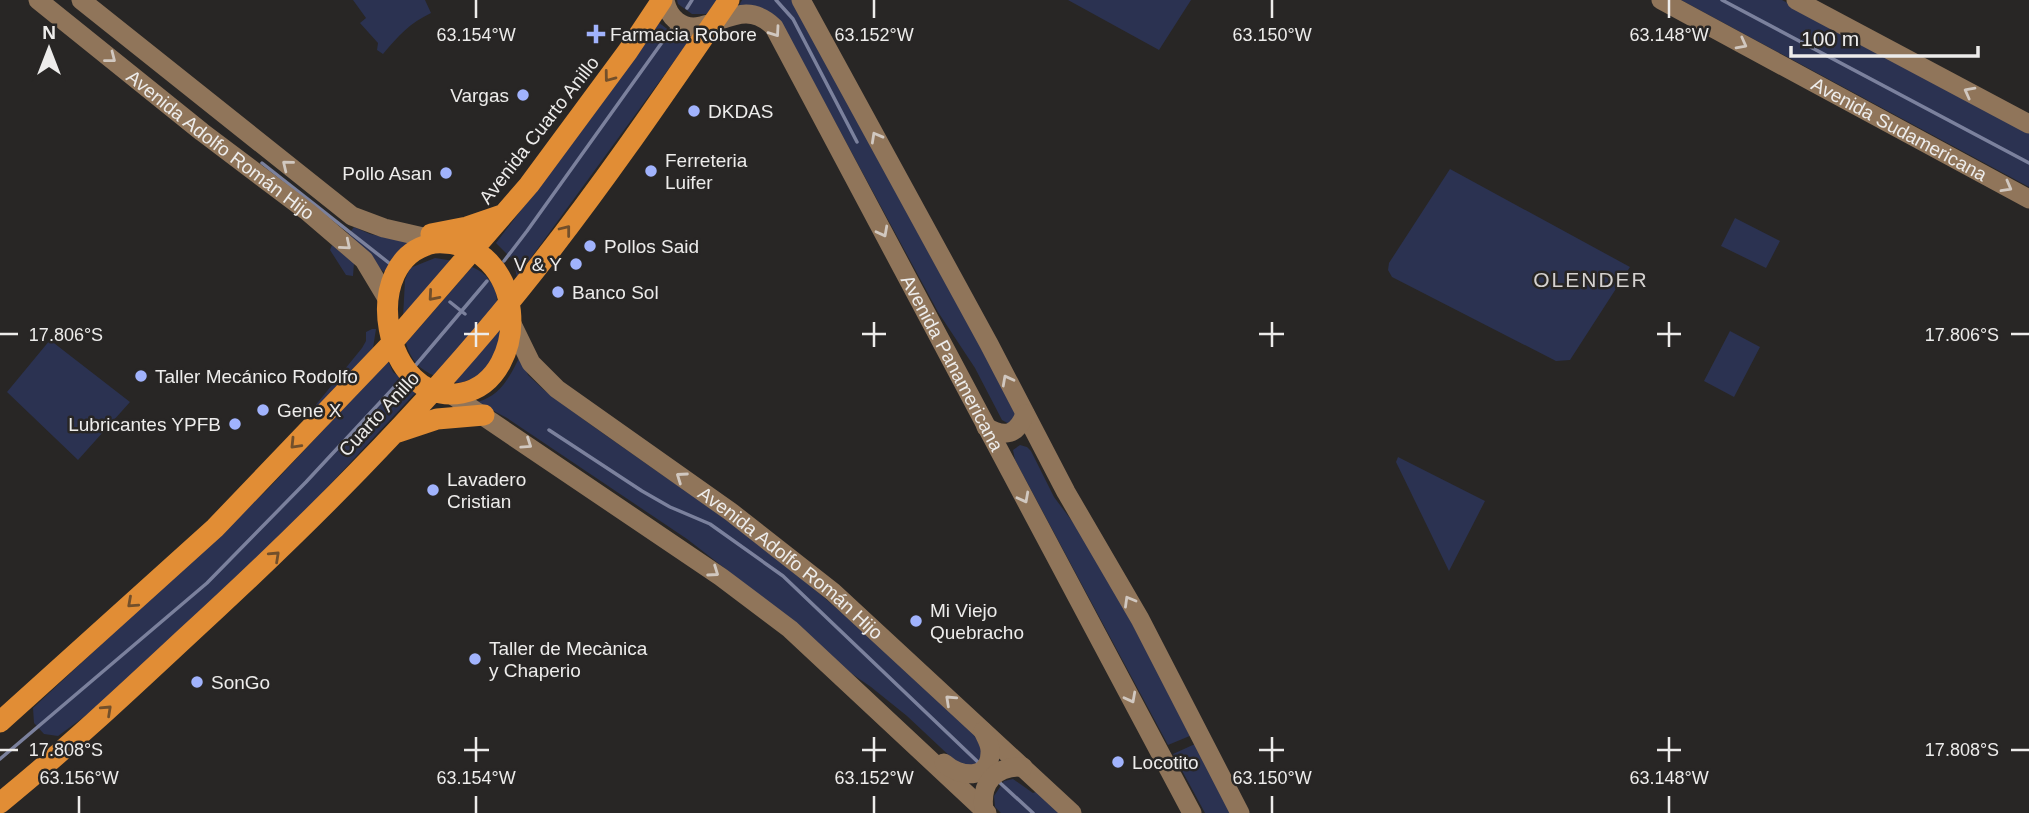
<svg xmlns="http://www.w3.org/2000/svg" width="2029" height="813" font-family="Arial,sans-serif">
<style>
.green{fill:#2b3251}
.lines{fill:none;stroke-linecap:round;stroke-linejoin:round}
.stream{stroke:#7b819d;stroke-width:3.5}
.secondary{stroke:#90755a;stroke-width:19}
.highway{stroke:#e18d35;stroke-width:21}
.oneway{stroke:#d1c8c0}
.oneway2{stroke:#724f2b}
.ticks{fill:none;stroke:#edeceb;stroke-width:2.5}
.poi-dot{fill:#a1b3fd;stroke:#282625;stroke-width:2.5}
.labels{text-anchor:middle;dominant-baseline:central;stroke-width:5;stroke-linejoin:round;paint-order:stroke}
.poi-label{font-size:19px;fill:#edeceb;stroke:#282625;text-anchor:start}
.street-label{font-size:19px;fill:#edeceb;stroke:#282625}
.neighbourhood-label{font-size:21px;letter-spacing:2px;fill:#d4d1cf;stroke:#282625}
.ticks-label{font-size:18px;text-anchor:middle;fill:#edeceb;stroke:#282625;stroke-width:5;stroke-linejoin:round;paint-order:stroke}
</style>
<rect width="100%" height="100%" fill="#282625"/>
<path class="green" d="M353 0H425L431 13C410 23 398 36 383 54L377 50 378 43 360 23 366 18Z
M677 0H719L709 14H692L678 4Z
M742 0H797L1018 416 1009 424 1002 420 975 368 938 312 782 24 738 7Z
M1068 0H1191L1159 50Z
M1681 0H1782L2029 132V187Z
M658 22 670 31 694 34 517 277 513 260 496 243 581 131Z
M1450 169 1630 267 1570 360 1556 361 1392 277 1388 270 1389 263Z
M1735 218 1780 241 1766 268 1721 246Z
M354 227 370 234 410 243 399 251 384 272 346 237Z
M332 245 354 263 353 276 346 275 330 250Z
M435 258 454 261 403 318 405 280 410 268Z
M472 267C487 273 498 287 497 304L435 376C420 370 410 359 406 343Z
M504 325 488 373 460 383 454 382Z
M372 329H376L373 348 307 421 306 417 362 348 366 341V332Z
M1730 331 1760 347 1734 397 1704 381Z
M50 340 130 402 78 460 7 392Z
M520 356 528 375 544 390C621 449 704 500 780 561 853 619 920 685 989 748L976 768 956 762 907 716 871 687 842 667 727 570 687 539 507 418 477 402C501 396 510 376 520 356Z
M388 361 393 372 417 391 297 520 92 711 58 736 44 734 34 723 33 708 267 490Z
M1020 445 1027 447 1031 451 1054 497 1090 545 1192 735 1168 745 1015 460 1013 450Z
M1398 457 1485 501 1449 571 1396 462Z
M1195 744 1232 813H1205L1173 754Z
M1013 779 1033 793 1039 791 1064 813H1001L995 807 994 796 1004 781Z"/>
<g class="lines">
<path class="stream" d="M776 0 793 19 857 142
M1722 0 2029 163
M687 8 692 0
M262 163 389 263
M504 261 527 231 673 27
M450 302 465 314
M415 366 487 281
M549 430 642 491 670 507 710 524 783 576 980 764
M0 759 207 583 306 482 399 382
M998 781 1033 813"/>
<g class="secondary">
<path id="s1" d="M38 0 202 132 308 212 364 260 388 300"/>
<path d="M81 0 352 216 384 228 445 242"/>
<path id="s2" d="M665 0C668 17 682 31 701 26 728 20 748 2 774 27L1192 813"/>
<path d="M801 0 989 344 1066 492 1140 619 1240 813"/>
<path id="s3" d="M1661 0 2029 199"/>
<path d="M1796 0 2029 124"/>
<path id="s4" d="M510 320 531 363 557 389 731 512 833 592 1072 813"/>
<path d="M449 393 721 577 790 629 987 813"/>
<path d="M986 427C1005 438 1017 435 1025 414"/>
<path d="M944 763C959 777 990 781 990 753 991 745 986 738 983 731"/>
<path d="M984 810C980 783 995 766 1023 767"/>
</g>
<path class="highway" d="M431 234 467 227 502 215
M435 243C530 238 532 379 462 393 383 408 356 257 435 243Z
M398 432 437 419 484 415
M0 722 215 528 393 342 529 185 628 51 662 0
M0 803C64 751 124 695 184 639 303 530 419 415 521 288 595 196 662 98 729 0"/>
</g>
<defs><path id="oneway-chevron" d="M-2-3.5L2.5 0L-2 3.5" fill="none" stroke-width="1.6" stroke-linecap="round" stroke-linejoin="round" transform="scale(1.75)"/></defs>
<g class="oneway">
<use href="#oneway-chevron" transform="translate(775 32) rotate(55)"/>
<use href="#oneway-chevron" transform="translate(1742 44) rotate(28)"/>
<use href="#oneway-chevron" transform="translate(111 58) rotate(38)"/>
<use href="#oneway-chevron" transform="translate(1969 92) rotate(-152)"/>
<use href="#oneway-chevron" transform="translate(876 137) rotate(-119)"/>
<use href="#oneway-chevron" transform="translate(287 165) rotate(-141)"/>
<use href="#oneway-chevron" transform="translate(2007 187) rotate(29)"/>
<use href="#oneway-chevron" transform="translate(883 232) rotate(62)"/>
<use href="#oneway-chevron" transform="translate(346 245) rotate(40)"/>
<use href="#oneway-chevron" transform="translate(1007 380) rotate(-118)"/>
<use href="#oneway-chevron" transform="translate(527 444) rotate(34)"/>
<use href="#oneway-chevron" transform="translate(681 477) rotate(-145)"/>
<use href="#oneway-chevron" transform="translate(1024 498) rotate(62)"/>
<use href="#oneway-chevron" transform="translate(714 572) rotate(35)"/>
<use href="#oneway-chevron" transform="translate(1129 601) rotate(-120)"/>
<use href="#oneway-chevron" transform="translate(1131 698) rotate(62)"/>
<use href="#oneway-chevron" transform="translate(950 700) rotate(-137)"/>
</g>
<g class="oneway2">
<use href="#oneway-chevron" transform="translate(609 77) rotate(127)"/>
<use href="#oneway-chevron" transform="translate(566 230) rotate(-52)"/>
<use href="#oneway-chevron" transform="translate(433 296) rotate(131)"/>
<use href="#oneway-chevron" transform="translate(295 444) rotate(134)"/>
<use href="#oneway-chevron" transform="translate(275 556) rotate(-43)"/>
<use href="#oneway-chevron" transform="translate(132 603) rotate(138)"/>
<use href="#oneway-chevron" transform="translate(107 710) rotate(-43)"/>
</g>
<path class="ticks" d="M476 0V18M874 0V18M1272 0V18M1669 0V18M476 322V347M874 322V347M1272 322V347M1669 322V347M0 334H18M464 334H489M862 334H886M1259 334H1284M1657 334H1681M2011 334H2029M476 737V762M874 737V762M1272 737V762M1669 737V762M0 750H18M464 750H489M862 750H886M1259 750H1284M1657 750H1681M2011 750H2029M79 796V813M476 796V813M874 796V813M1272 796V813M1669 796V813"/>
<g class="poi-dot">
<path d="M592.5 23.5h7v7h7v7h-7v7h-7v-7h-7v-7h7z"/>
<circle cx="523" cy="95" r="7"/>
<circle cx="694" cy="111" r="7"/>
<circle cx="651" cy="171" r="7"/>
<circle cx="446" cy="173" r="7"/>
<circle cx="590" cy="246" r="7"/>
<circle cx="576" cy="264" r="7"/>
<circle cx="558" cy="292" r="7"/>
<circle cx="141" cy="376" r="7"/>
<circle cx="263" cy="410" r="7"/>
<circle cx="235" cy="424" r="7"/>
<circle cx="433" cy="490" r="7"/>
<circle cx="916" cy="621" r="7"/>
<circle cx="475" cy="659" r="7"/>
<circle cx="197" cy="682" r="7"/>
<circle cx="1118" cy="762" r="7"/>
</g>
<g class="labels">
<g class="poi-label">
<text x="610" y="34">Farmacia Robore</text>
<text x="509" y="95" text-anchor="end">Vargas</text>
<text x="708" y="111">DKDAS</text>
<text x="665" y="160">Ferreteria<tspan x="665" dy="22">Luifer</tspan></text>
<text x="432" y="173" text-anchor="end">Pollo Asan</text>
<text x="604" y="246">Pollos Said</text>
<text x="562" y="264" text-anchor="end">V &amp; Y</text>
<text x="572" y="292">Banco Sol</text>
<text x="155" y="376">Taller Mecánico Rodolfo</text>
<text x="277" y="410">Gene X</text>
<text x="221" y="424" text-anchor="end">Lubricantes YPFB</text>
<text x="447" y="479">Lavadero<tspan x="447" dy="22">Cristian</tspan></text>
<text x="930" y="610">Mi Viejo<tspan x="930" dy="22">Quebracho</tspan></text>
<text x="489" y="648">Taller de Mecànica<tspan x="489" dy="22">y Chaperio</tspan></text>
<text x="211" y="682">SonGo</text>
<text x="1132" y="762">Locotito</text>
</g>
<g class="street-label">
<text stroke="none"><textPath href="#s3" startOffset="271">Avenida Sudamericana</textPath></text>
<text transform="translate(539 130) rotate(-52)">Avenida Cuarto Anillo</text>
<text stroke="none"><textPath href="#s1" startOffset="233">Avenida Adolfo Román Hijo</textPath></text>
<text stroke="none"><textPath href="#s2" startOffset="509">Avenida Panamericana</textPath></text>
<text transform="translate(379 414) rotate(-47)">Cuarto Anillo</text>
<text stroke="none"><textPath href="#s4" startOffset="376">Avenida Adolfo Román Hijo</textPath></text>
</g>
<g class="neighbourhood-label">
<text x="1591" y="279">OLENDER</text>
</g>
</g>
<g class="ticks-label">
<text x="476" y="41">63.154°W</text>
<text x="874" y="41">63.152°W</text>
<text x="1272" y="41">63.150°W</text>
<text x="1669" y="41">63.148°W</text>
<text x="66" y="341">17.806°S</text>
<text x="1962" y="341">17.806°S</text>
<text x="66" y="756">17.808°S</text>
<text x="1962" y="756">17.808°S</text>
<text x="79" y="784">63.156°W</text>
<text x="476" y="784">63.154°W</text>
<text x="874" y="784">63.152°W</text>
<text x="1272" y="784">63.150°W</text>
<text x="1669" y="784">63.148°W</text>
</g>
<g transform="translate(49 49)" stroke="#282625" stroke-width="5" paint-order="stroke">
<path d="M0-5L12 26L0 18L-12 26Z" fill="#edeceb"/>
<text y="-10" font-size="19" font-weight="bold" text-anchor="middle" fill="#edeceb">N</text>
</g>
<path d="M1791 46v10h187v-10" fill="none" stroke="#edeceb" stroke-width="3.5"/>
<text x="1801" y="46" font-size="21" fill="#edeceb" stroke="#282625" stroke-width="5" paint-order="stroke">100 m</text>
</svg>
